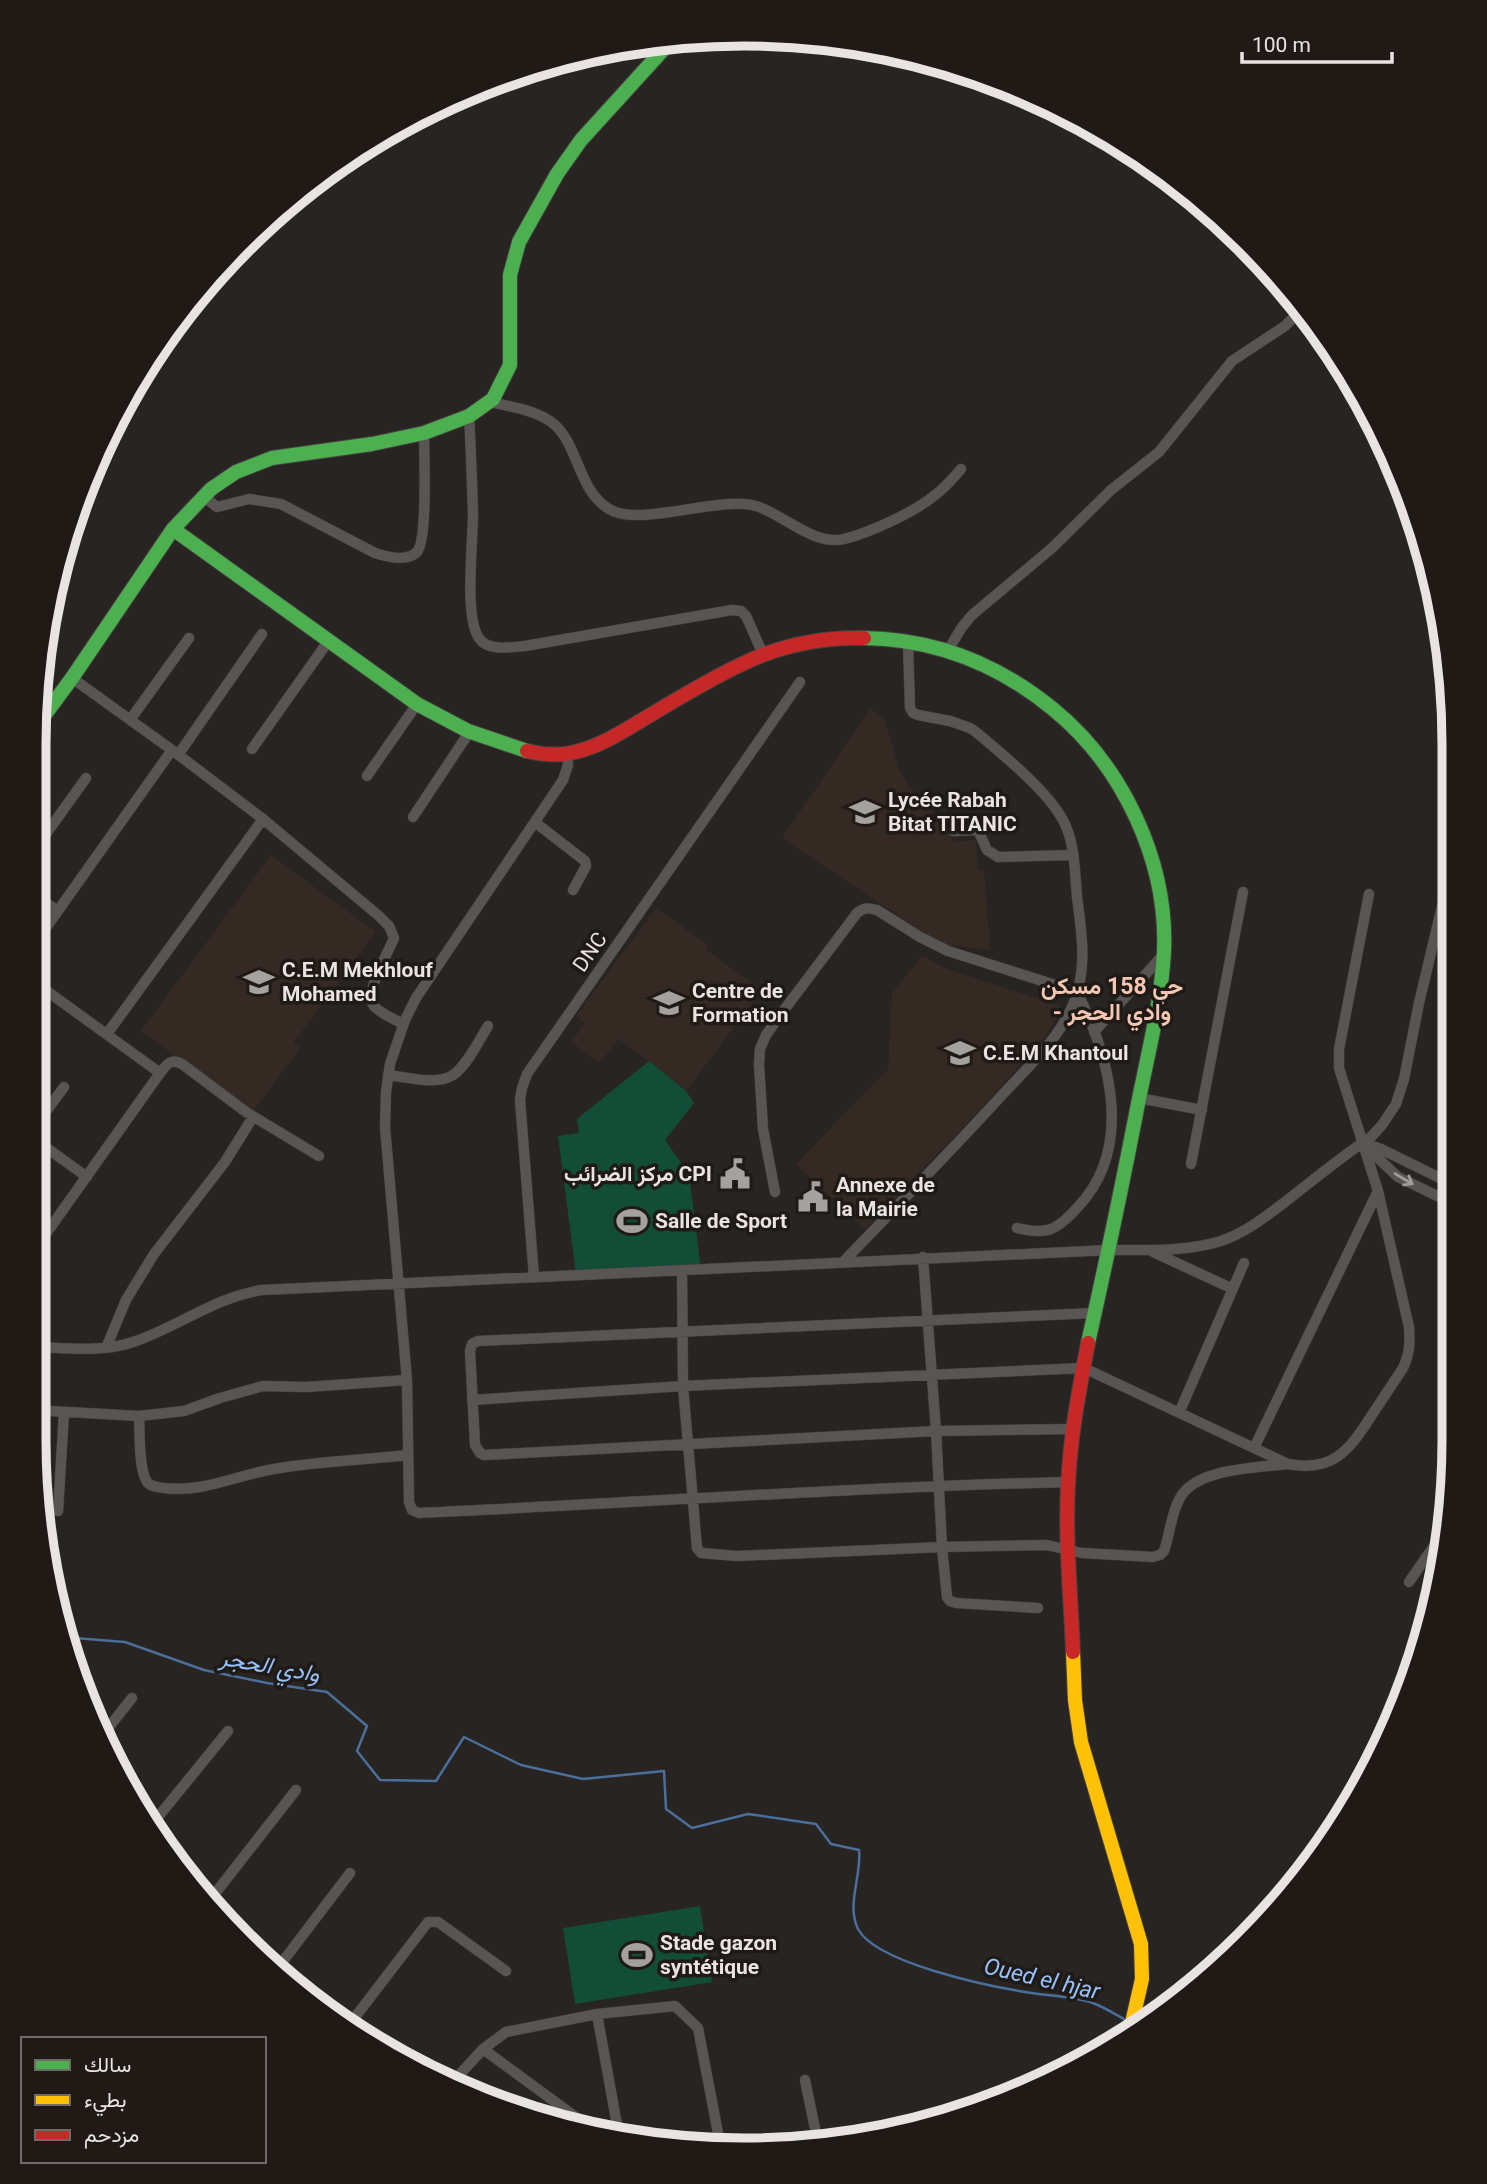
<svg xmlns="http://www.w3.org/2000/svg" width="1487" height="2184" font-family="Roboto,Vazirmatn,sans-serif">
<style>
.built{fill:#352924}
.green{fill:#124d38}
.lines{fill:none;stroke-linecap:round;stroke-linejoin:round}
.stream{stroke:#4b6e9b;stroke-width:2.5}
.street-casing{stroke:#44403f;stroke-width:11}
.fast-casing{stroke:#44403f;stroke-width:16}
.slow-casing{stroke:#44403f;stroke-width:16}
.jam-casing{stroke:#44403f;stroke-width:16}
.street{stroke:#585554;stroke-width:10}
.fast{stroke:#4caf50;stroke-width:14}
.slow{stroke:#ffc107;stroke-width:14}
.jam{stroke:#c62828;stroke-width:14}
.oneway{stroke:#a09c9b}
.labels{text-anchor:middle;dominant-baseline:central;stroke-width:7;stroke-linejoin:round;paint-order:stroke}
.poi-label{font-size:21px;font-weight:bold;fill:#e9e4e2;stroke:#201a16;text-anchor:start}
.street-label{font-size:21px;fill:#e9e4e2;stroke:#201a16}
.neighbourhood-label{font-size:23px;font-weight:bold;fill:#f5c6b2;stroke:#201a16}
.water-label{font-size:23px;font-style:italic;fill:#95c2fc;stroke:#201a16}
.rim{fill:none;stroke:#e9e4e2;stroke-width:9}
</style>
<rect width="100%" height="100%" fill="#282422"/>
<path class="built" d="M870 709 884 718 899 769 908 785 955 842 976 840 977 870H984L990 950 941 944 782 838Z
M271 855 376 932 294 1042 300 1048 252 1113 141 1031Z
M656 908 707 944 705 949 762 990 686 1091 649 1061 618 1039 600 1063 571 1042 585 1023 576 1016Z
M922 956 947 969 1061 1006 1060 1012 1046 1036 976 1114 865 1229 796 1164 888 1069 892 993Z"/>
<path class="green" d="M649 1061 686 1091 694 1103 665 1140 689 1174 701 1269 576 1274 558 1136 579 1133 577 1119Z
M700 1906 712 1982 575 2004 563 1928Z"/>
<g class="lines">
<path class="stream" d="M62 1637 125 1642 204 1670 267 1683 327 1692 367 1726 357 1751 380 1780 436 1781 464 1737 521 1765 583 1779 664 1771 666 1809 692 1828 748 1814 816 1824 831 1844 859 1850C862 1875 846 1905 858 1929 876 1963 988 1986 1025 1992 1047 1996 1072 1996 1093 2003 1104 2007 1116 2015 1126 2020"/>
<g class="street-casing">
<path id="street" d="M490 402C511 407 538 410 555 425 579 447 578 490 609 509 639 528 720 495 756 506 785 515 813 546 844 539 869 533 915 512 935 495 945 488 953 478 961 469
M469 416C471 449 472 482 473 514 473 542 464 617 479 638 488 652 511 647 525 646L732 610 741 611 746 616 763 654
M203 496 217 507 249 499 281 504 375 553C387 557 407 562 417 552 428 539 424 453 424 433
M947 652 962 627 972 615 1052 548 1111 490 1159 452 1232 361 1285 326 1304 307
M130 720 189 638
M252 749 329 640
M172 750 263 819 379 916 389 926 394 938C389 952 363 993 374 1006 381 1014 394 1019 403 1024
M567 754 568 765 563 780 416 998 405 1020 390 1064 386 1092 385 1127 407 1380 409 1502 412 1510 419 1513C636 1503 852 1487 1068 1482
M178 755 262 634
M367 776 417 704
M413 817 470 731
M536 823 585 861 586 866 573 890
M953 831 978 830 987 850 998 857 1072 855
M33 852 86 778
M33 894 58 911
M33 946 172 750 72 678
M33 981 160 1073
M1094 1032 1163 955
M107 1034 263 819
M388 1075C407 1077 436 1086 453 1075 466 1067 480 1039 488 1026
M1139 1098 1202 1110
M33 1129 64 1087
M33 1138 87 1177
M1366 1144 1381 1149 1454 1185
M1365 1146 1398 1177 1454 1204
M1191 1164 1243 892
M775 1192 763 1129 759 1065 760 1049 766 1035 778 1018 857 913C864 907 869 908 877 910L920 937 948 951 1077 992C1110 1058 1135 1148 1077 1208 1056 1231 1047 1235 1017 1228
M33 1252 160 1073C167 1064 171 1058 182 1064L246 1112 319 1156
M1153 1252 1233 1289
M923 1257 936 1431 942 1547 947 1597 950 1601 956 1603 1038 1608
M845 1260C898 1205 951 1151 1003 1094 1028 1067 1057 1041 1072 1007 1088 971 1082 935 1077 897 1075 875 1075 849 1067 829 1055 796 1003 755 976 732L970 728 950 721 918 715 913 713 910 708 908 642
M682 1270 683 1386 697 1548 701 1553 737 1556 942 1547 1047 1545 1082 1553 1153 1557 1160 1555 1164 1551C1170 1534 1171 1513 1180 1498 1196 1468 1257 1468 1288 1464
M534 1277 520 1100 522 1088 527 1074 800 682
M33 1347C67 1348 104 1353 136 1341 179 1326 216 1297 262 1290 545 1278 827 1261 1109 1250 1146 1250 1185 1252 1221 1241 1245 1233 1265 1217 1285 1202 1313 1180 1341 1157 1371 1137L1382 1125 1396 1104 1404 1079 1419 1003 1454 856
M106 1348 126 1300 154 1254 225 1162 253 1117
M472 1400 683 1386 1084 1368 1288 1464C1332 1472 1348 1452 1370 1418 1381 1401 1392 1385 1403 1368 1410 1353 1410 1343 1409 1327L1378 1191 1339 1068V1049L1369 894
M33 1410 139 1416 184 1411 220 1398 263 1386 306 1387 407 1380
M1179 1413 1244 1263
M139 1416C140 1430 138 1475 149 1484 153 1487 159 1487 164 1488 203 1493 237 1475 274 1469 318 1461 364 1460 408 1455
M1075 1429 936 1431 484 1455 480 1453 475 1445 470 1351 472 1344 478 1341C684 1330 890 1324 1095 1313
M1254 1448 1378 1191
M58 1511 64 1413
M1409 1582 1445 1530
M101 1737 132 1698
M149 1828 228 1731
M210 1900 296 1790
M274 1973 350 1873
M597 2014 619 2136
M346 2029 428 1922H438L506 1971
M483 2049 592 2129
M805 2080 818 2143
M450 2085 483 2049 506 2032 597 2014 675 2006 698 2028 721 2149"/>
</g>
<g class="fast-casing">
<path id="fast" d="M173 529 417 704 468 731 527 751
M864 638C935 639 998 664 1053 709 1123 766 1168 862 1164 952 1161 1006 1146 1061 1136 1114 1121 1191 1105 1267 1088 1343
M35 728 72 678 173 529 211 489 236 472 272 458 372 444 424 433 469 416 493 399 510 365V275L519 242 557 174 581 140 672 40"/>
</g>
<g class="slow-casing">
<path id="slow" d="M1073 1652 1075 1700 1081 1742 1141 1944 1142 1979 1129 2036"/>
</g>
<g class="jam-casing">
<path id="jam" d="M527 751C539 754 552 755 564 754 592 751 619 734 642 720 674 701 706 681 740 665 778 646 821 637 864 638
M1073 1652C1071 1597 1065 1541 1068 1486 1070 1438 1079 1390 1088 1343"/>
</g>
<use href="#street" class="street"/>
<use href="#fast" class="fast"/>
<use href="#slow" class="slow"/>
<use href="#jam" class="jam"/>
</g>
<defs><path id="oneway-shaft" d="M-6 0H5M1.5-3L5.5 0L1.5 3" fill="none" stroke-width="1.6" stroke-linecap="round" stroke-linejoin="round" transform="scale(1.75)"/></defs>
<use class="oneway" href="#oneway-shaft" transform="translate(1404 1179) rotate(31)"/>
<defs>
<g id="university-bare" transform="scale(2.415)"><path d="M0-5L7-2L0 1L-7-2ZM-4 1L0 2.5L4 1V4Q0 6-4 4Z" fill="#a5a19f" stroke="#201a16" stroke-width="2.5" paint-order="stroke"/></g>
<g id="school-bare" transform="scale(2.415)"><path d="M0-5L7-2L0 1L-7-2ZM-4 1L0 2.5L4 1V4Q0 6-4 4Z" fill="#a5a19f" stroke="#201a16" stroke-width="2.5" paint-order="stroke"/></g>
<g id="civic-bare" transform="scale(2.415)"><path d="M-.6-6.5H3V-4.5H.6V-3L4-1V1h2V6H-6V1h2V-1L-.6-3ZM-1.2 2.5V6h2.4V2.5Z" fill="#a5a19f" stroke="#201a16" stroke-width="2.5" paint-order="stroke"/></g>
<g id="stadium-bare" transform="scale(2.415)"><path d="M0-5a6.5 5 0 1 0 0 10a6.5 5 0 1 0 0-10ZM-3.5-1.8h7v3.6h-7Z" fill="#a5a19f" stroke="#201a16" stroke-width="2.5" paint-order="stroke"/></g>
</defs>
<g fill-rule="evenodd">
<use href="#university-bare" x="865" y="812"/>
<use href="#school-bare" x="259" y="982"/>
<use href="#university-bare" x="669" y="1003"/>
<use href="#university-bare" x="960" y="1053"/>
<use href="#civic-bare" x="735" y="1174"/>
<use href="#civic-bare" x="813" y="1197"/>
<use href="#stadium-bare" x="632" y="1221"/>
<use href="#stadium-bare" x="637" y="1955"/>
</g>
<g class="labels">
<g class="poi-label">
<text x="888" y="800">Lycée Rabah<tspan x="888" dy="24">Bitat TITANIC</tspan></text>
<text x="282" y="970">C.E.M Mekhlouf<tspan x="282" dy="24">Mohamed</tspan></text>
<text x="692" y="991">Centre de<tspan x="692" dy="24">Formation</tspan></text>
<text x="983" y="1053">C.E.M Khantoul</text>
<text x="712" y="1174" text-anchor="end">مركز الضرائب CPI</text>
<text x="836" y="1185">Annexe de<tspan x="836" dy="24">la Mairie</tspan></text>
<text x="655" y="1221">Salle de Sport</text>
<text x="660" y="1943">Stade gazon<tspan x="660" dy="24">syntétique</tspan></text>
</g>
<g class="street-label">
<text transform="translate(590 952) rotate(-55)">DNC</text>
</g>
<g class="neighbourhood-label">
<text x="1112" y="986">حي 158 مسكن<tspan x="1112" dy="26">- وادي الحجر</tspan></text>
</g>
<g class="water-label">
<text transform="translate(270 1666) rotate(10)">وادي الحجر</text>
<text transform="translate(1042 1979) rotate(13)">Oued el hjar</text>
</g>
</g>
<path d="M0 0H1487V2184H0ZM744 46H744A698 698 0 0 1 1442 744V1440A698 698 0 0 1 744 2138H744A698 698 0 0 1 46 1440V744A698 698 0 0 1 744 46Z" fill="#201a16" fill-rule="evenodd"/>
<path class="rim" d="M744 46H744A698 698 0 0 1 1442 744V1440A698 698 0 0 1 744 2138H744A698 698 0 0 1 46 1440V744A698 698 0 0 1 744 46Z"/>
<rect x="21" y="2037" width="245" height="126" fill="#201a16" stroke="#706b68" stroke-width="2"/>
<rect x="35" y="2060" width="35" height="10" fill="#4caf50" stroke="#706b68" stroke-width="2"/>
<text x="84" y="2072" font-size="21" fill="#e9e4e2">سالك</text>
<rect x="35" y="2095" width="35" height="10" fill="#ffc107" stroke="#706b68" stroke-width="2"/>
<text x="84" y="2107" font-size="21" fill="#e9e4e2">بطيء</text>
<rect x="35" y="2130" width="35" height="10" fill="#c62828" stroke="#706b68" stroke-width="2"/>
<text x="84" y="2142" font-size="21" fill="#e9e4e2">مزدحم</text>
<path d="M1242 52v10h150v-10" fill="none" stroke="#e9e4e2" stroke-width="3.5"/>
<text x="1252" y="52" font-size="21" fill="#e9e4e2" stroke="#201a16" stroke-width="5" paint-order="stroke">100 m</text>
</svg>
